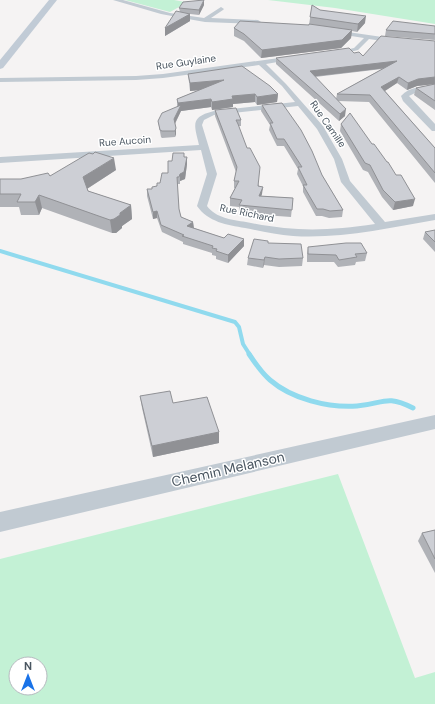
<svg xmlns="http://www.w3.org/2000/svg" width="435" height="704" font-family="'DM Sans',sans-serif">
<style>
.green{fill:#c3f1d5;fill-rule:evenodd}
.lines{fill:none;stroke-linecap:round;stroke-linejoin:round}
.stream-far1{stroke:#90daee;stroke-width:4}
.stream{stroke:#90daee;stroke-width:5}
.minor{fill:#c1cad2;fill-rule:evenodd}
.tertiary{fill:#c1cad2;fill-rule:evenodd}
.secondary{fill:#c1cbd6;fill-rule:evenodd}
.wall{fill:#b0b2b7;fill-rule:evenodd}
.shaded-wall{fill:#909195}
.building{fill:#cdcfd5;stroke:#909195}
.labels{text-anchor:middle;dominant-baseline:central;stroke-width:3;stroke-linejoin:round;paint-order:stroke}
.far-street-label{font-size:10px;fill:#4a5661;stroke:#fff}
.near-street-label{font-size:14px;fill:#4a5661;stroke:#fff}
</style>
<rect width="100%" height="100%" fill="#f5f3f3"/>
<path class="green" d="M125 0H174L185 2 179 7 170 12Z
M268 0H435V24L335 8Z
M338 474 415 678 435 672V704H0V559ZM16 664H40V688H16Z"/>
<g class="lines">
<path class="stream-far1" d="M0 251 235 322 239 327 243 344 250 355"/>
<path class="stream" d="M249 354C255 363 262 373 270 380 292 399 328 408 357 406 384 404 385 394 413 408"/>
<path class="minor" d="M113 0H123L170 13 204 18 221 7 224 9 223 10 211 18 258 20 261 22 258 24 205 22 188 19 161 14Z
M334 30 396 39 399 41 396 43 369 39 358 50 334 56 331 54 332 53 354 48 364 38 332 33 331 32Z
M293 56 295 57V59L266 64 286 84 323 126 342 159 350 181 385 222 435 214V220C389 228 340 239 293 236 277 235 261 231 245 228 227 225 208 222 197 206L207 174 201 150 0 163V157L199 145C194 124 190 117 214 111L295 102 282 86 259 65 163 78 136 80 0 82V78L136 76 163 74ZM298 106 317 129 334 159 341 182 375 224C328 231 293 232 246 222 232 220 216 218 207 206L217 174 202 125 204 120 214 115Z
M435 85V89L417 92 409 96 435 124V131H432L403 101 401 96C410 86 423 87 435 85Z"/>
<path class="tertiary" d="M435 415V429L0 532V512Z"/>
<path class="secondary" d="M49 0H57L3 68 0 69V60Z"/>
</g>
<path class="wall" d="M204 5 199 15 190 14V21L165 36V28L180 12 179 8Z
M312 5 320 10 365 23 357 32 352 31 351 38 341 48 261 58 244 41 234 36V28L309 25Z
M435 26V40L385 36 386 30Z
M435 41V84L417 86 407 90 397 83 385 91 435 148V183L369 102 338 101 345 116 339 121 276 64V58L354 53 363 56ZM382 69 337 94 336 99 315 77Z
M188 74 278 94 277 102 257 105 255 102 233 104V107L212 110 211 107 181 111 175 124 176 134 175 137 162 138 161 137 158 121 177 107V99L199 90 190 91Z
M435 84V110L414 95 416 88Z
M262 105 322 175 343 210 342 217 329 218 322 216H316L303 192V186L297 174 298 169 284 146H277L269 130 270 125 261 111Z
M215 110 241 120V126H238L259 186 263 187 261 196 293 198 291 217 239 213V207L230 206V198L235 188H234V181L236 172 215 116Z
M341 124 413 206 393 210 382 197 368 172 363 170 340 131Z
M184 157H187V164L185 179 180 181V184H177L179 209 181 217 193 222 194 228 224 238 244 239V246L228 263 216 259V256L212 255V253L183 244V242L162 232 157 218 153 219 147 196V189H152L160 183 168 173 172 161Z
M116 170 87 189 88 191 131 205 132 219 122 226V228L116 233H112L42 208 39 215H21L19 207H0V179H21Z
M435 230V252L423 239 425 232Z
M268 241V244L303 258 302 266 279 267 264 265 263 268 247 265 248 258Z
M308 247 367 253 365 261 356 262 355 265 338 267 334 262H307V254Z
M140 396 173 403 219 432V443L153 457 142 408Z
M435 530V573L418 541 422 533Z"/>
<path class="shaded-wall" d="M204 0V5L199 15V10Z
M190 14V21L165 36V28Z
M366 16 365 23 357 32 358 24Z
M352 30 351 38 341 48 261 58 262 50Z
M397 61 395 67 309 77 310 71Z
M399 77 397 83 380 94 381 87Z
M435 77V84L417 86 407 90 408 83 418 79Z
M224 80V88L190 91V83Z
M255 94V102L233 104V107L212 110V102L232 96Z
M278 94 277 102 257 105V97Z
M211 99V107L181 111 174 125V119L178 110V103Z
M346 109 345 116 339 121 340 114Z
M176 128V134L175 137V131Z
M187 157V164L185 179 180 181V184V174Z
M114 158 116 170 85 190 83 177Z
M263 187 262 194 259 203V196Z
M39 195 42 208 39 215 35 202Z
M415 199 413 206 393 210 395 202Z
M131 205 132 219 122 226V228L116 233H112L110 220Z
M157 211V218L153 219V212Z
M193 222 194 230 187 226Z
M244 239V246L228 263V255Z
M265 257 264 265 263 268 264 260Z
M219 432V443L153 457 152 446Z"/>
<path class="building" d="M204 0 199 10 179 8 183 2Z
M312 5 320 10 366 16 358 24 310 17Z
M176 11 190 14 165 28Z
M240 21 309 25V24L352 30 342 40 262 50 244 34 234 28Z
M393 21 435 26V34L386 30Z
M381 36 435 41V77L418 79 408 83 399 77 381 87 435 148V173L370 95 337 94 397 61 310 71 346 109 340 114 276 58 349 48 354 53 359 52 363 56Z
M242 66 270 86 278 94 257 97 255 94 232 96 233 99 212 102 211 99 178 103 177 99 224 80 190 83 188 74Z
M435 84V101L416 88Z
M282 103 301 130 312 151 322 175 343 210 330 211 323 209H317L303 185H307L298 167H302L284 139H277L270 123H273L262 105Z
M181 105 174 119 176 128 175 131H162L160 130 158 121 162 113Z
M236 108 241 120H236L238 124 247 148H250L260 167 258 186 263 187 259 196 293 198 292 210 239 205 242 200 230 198 239 181H234L237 167 215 110Z
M350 113 372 144H374L387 162H388L396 175H401L415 199 395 202 383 190 370 165 365 163 341 124Z
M95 152 114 158 83 177 88 191 131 205 120 213V215L114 219 110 220 39 195 35 202H17L21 194H0V179H21L48 173 50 176 89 153 93 154Z
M173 153H184V157H187L184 172 180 174 179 177H177L179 209 181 217 193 222 187 226 224 238 228 234 244 239 228 255 216 251 217 249 212 248 213 246 182 236 184 235 161 225 157 211 153 212 147 189H152V187L157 186V183H160L162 173H168V161H172Z
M435 230V242L425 232Z
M254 239 268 241V243L301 244 303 258 279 259 265 257 264 260 248 258Z
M346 243H361L367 253 355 254 357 257 339 260 336 255 308 254V247Z
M170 391 173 403 207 397 219 432 152 446 140 396Z
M435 530V559L422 533Z"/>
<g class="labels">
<g class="far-street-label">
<text transform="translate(186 62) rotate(-8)">Rue Guylaine</text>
<text transform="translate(328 124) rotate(55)">Rue Camille</text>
<text transform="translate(125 141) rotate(-4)">Rue Aucoin</text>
<text transform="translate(247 213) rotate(12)">Rue Richard</text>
</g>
<g class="near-street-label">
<text transform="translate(228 469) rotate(-13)">Chemin Melanson</text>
</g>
</g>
<g transform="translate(28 676)"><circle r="19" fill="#ffffff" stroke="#b7bbc0"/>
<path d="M0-3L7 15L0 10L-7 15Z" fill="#1a73e8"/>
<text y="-6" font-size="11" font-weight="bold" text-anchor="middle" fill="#4a5661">N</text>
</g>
</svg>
